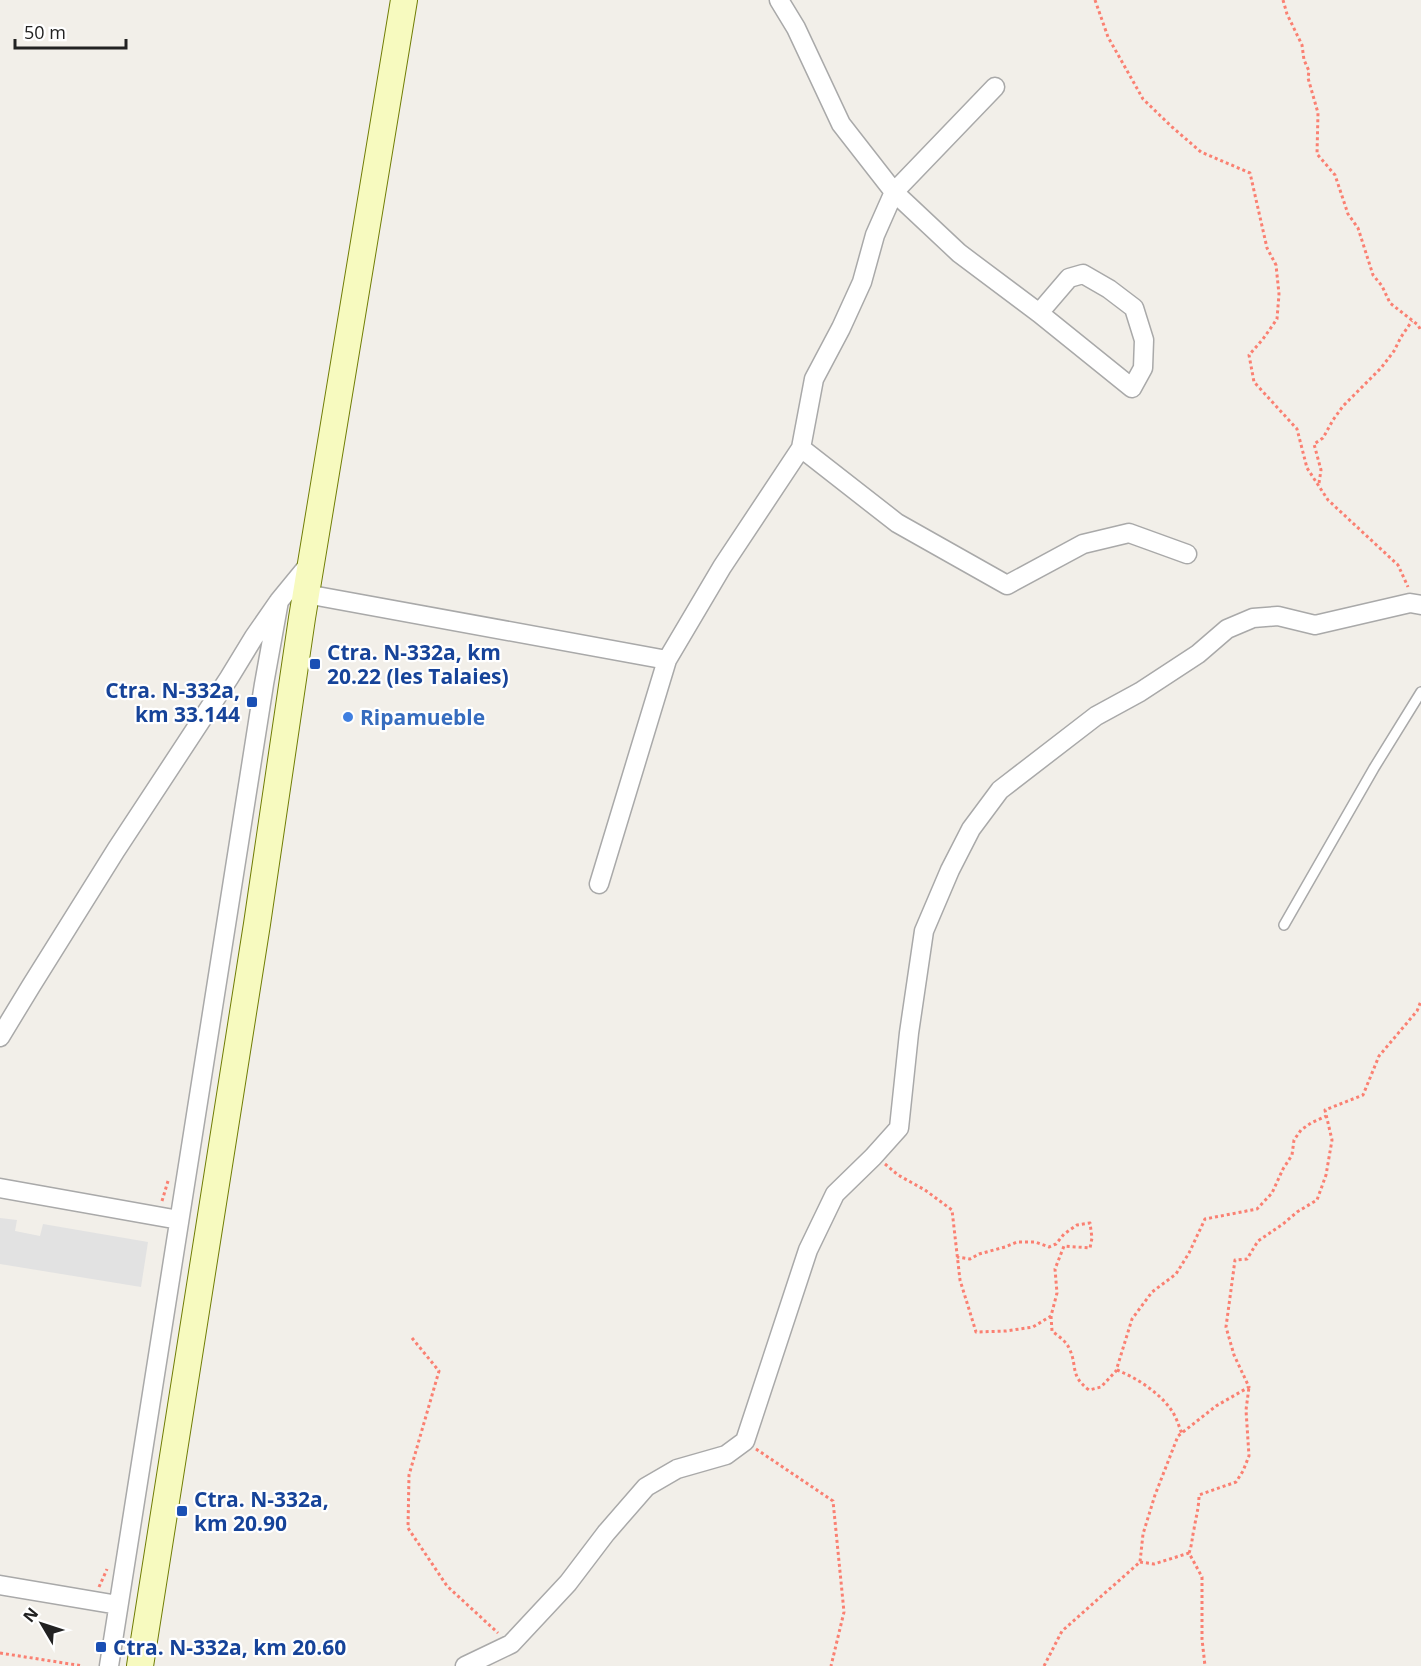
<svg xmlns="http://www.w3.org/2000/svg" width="1421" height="1666" font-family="'Open Sans',sans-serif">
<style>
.parking{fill:#e2e2e2}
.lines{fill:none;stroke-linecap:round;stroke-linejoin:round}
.service-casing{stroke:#a9a9a9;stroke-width:12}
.minor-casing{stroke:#a9a9a9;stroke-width:21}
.secondary-casing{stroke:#707d05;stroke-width:28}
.path{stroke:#fa8072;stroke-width:3;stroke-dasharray:3 3;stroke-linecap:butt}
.service{stroke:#fff;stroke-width:9}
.minor{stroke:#fff;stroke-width:18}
.secondary{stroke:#f7fabf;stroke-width:26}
.transit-dot{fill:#1a4fb4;stroke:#fff;stroke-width:2}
.shop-dot{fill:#3f7fe0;stroke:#fff;stroke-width:2}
.labels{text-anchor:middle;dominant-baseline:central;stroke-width:4.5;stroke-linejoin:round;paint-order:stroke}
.transit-label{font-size:21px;font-weight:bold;fill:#164399;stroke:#fff;text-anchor:start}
.shop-label{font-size:21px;font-weight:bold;fill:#366cbe;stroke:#fff;text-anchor:start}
</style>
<rect width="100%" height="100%" fill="#f2efe9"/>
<path class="parking" d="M0 1218 17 1220 15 1231 40 1236 43 1224 148 1242 141 1287 0 1264Z"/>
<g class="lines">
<g class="service-casing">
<path id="service" d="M1284 925 1374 768 1421 692"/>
</g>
<g class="minor-casing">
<path id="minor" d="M995 87 894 192 959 253 1039 313 1132 388 1143 368 1144 340 1134 308 1109 289 1083 274 1069 278 1039 313
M801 448 897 523 1007 585 1083 544 1129 533 1187 554
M306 594 667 660 722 567 801 448 814 379 841 328 862 282 875 235 894 192 841 124 796 28 779 0
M599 884 667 660
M0 1037 31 986 116 850 229 678 254 637 279 601 311 562
M0 1188 179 1220
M0 1585 118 1605
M109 1666 264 684 279 601
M465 1666 511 1644 568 1583 606 1533 646 1487 677 1469 726 1455 745 1441 808 1250 835 1194 873 1157 899 1128 909 1033 924 931 950 870 971 829 1000 790 1096 716 1140 692 1198 654 1227 629 1253 618 1278 616 1315 625 1410 603 1421 605"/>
</g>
<g class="secondary-casing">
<path id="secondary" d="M140 1666 257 924 302 618 404 0"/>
</g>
<path class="path" d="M1095 0 1108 37 1143 99 1172 127 1201 152 1250 173 1267 248 1276 265 1279 294 1277 319 1263 339 1249 355 1254 382 1297 429 1307 468 1328 500 1398 565 1408 587
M1283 0 1287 14 1302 45 1304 60 1309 71 1308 78 1318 113 1317 154 1335 175 1348 214 1358 228 1373 275 1382 286 1390 303 1418 325 1421 331
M1319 483 1321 470 1314 444 1323 438 1333 420 1343 406 1381 368 1394 351 1401 337 1412 321
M885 1164 898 1175 925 1190 952 1210 960 1280 976 1332 1006 1331 1033 1327 1051 1316 1057 1293 1055 1269 1064 1246 1090 1248 1092 1238 1090 1223 1077 1225 1064 1234 1056 1244 1049 1247 1035 1242H1017L1005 1247 979 1254 970 1259 957 1257
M162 1201 168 1181
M1051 1316 1052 1331C1058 1336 1066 1341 1069 1348 1078 1366 1069 1375 1089 1390L1101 1387 1116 1371 1132 1319 1152 1292 1176 1274 1189 1253 1205 1219 1257 1209 1272 1193 1283 1169 1292 1155 1294 1140 1301 1130 1311 1123 1326 1116
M412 1338 439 1371 409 1475 408 1528 447 1586 498 1633
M1117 1370C1137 1378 1160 1393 1172 1411 1176 1417 1179 1426 1182 1434
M756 1449 833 1501 844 1612 831 1666
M1189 1553C1192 1545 1192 1538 1194 1529 1196 1517 1199 1507 1199 1495L1236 1482 1243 1471 1249 1456 1246 1410 1249 1387
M1140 1562 1154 1564 1189 1553 1202 1577V1639L1205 1666
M99 1587 107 1569
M0 1653 83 1666
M1044 1666 1062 1631 1140 1562 1143 1534 1155 1495 1178 1436 1216 1406 1249 1387 1234 1355 1226 1327 1235 1260 1247 1259 1258 1241 1283 1224 1297 1212 1317 1200 1326 1175 1332 1140 1325 1110 1363 1095 1379 1056 1417 1011 1421 1001"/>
<use href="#service" class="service"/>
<use href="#minor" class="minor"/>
<use href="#secondary" class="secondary"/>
</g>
<g class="transit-dot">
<rect x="309" y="658" width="12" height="12" rx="3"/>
<rect x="246" y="696" width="12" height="12" rx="3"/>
<rect x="176" y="1505" width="12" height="12" rx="3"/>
<rect x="95" y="1641" width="12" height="12" rx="3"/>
</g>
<circle class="shop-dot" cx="348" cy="717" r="6"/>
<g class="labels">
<g class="transit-label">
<text x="327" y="652">Ctra. N-332a, km<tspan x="327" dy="24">20.22 (les Talaies)</tspan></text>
<text x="240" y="690" text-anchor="end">Ctra. N-332a,<tspan x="240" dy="24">km 33.144</tspan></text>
<text x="194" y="1499">Ctra. N-332a,<tspan x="194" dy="24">km 20.90</tspan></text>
<text x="113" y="1647">Ctra. N-332a, km 20.60</text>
</g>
<g class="shop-label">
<text x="360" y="717">Ripamueble</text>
</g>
</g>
<g transform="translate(42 1624) rotate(309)" stroke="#ffffff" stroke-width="4.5" paint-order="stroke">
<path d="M0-4.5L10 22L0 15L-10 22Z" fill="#222222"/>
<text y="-9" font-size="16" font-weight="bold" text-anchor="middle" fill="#222222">N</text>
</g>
<path d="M15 39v9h111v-9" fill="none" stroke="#222222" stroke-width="3"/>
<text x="24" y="39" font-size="18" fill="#222222" stroke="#ffffff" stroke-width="4.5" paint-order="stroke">50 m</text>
</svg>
